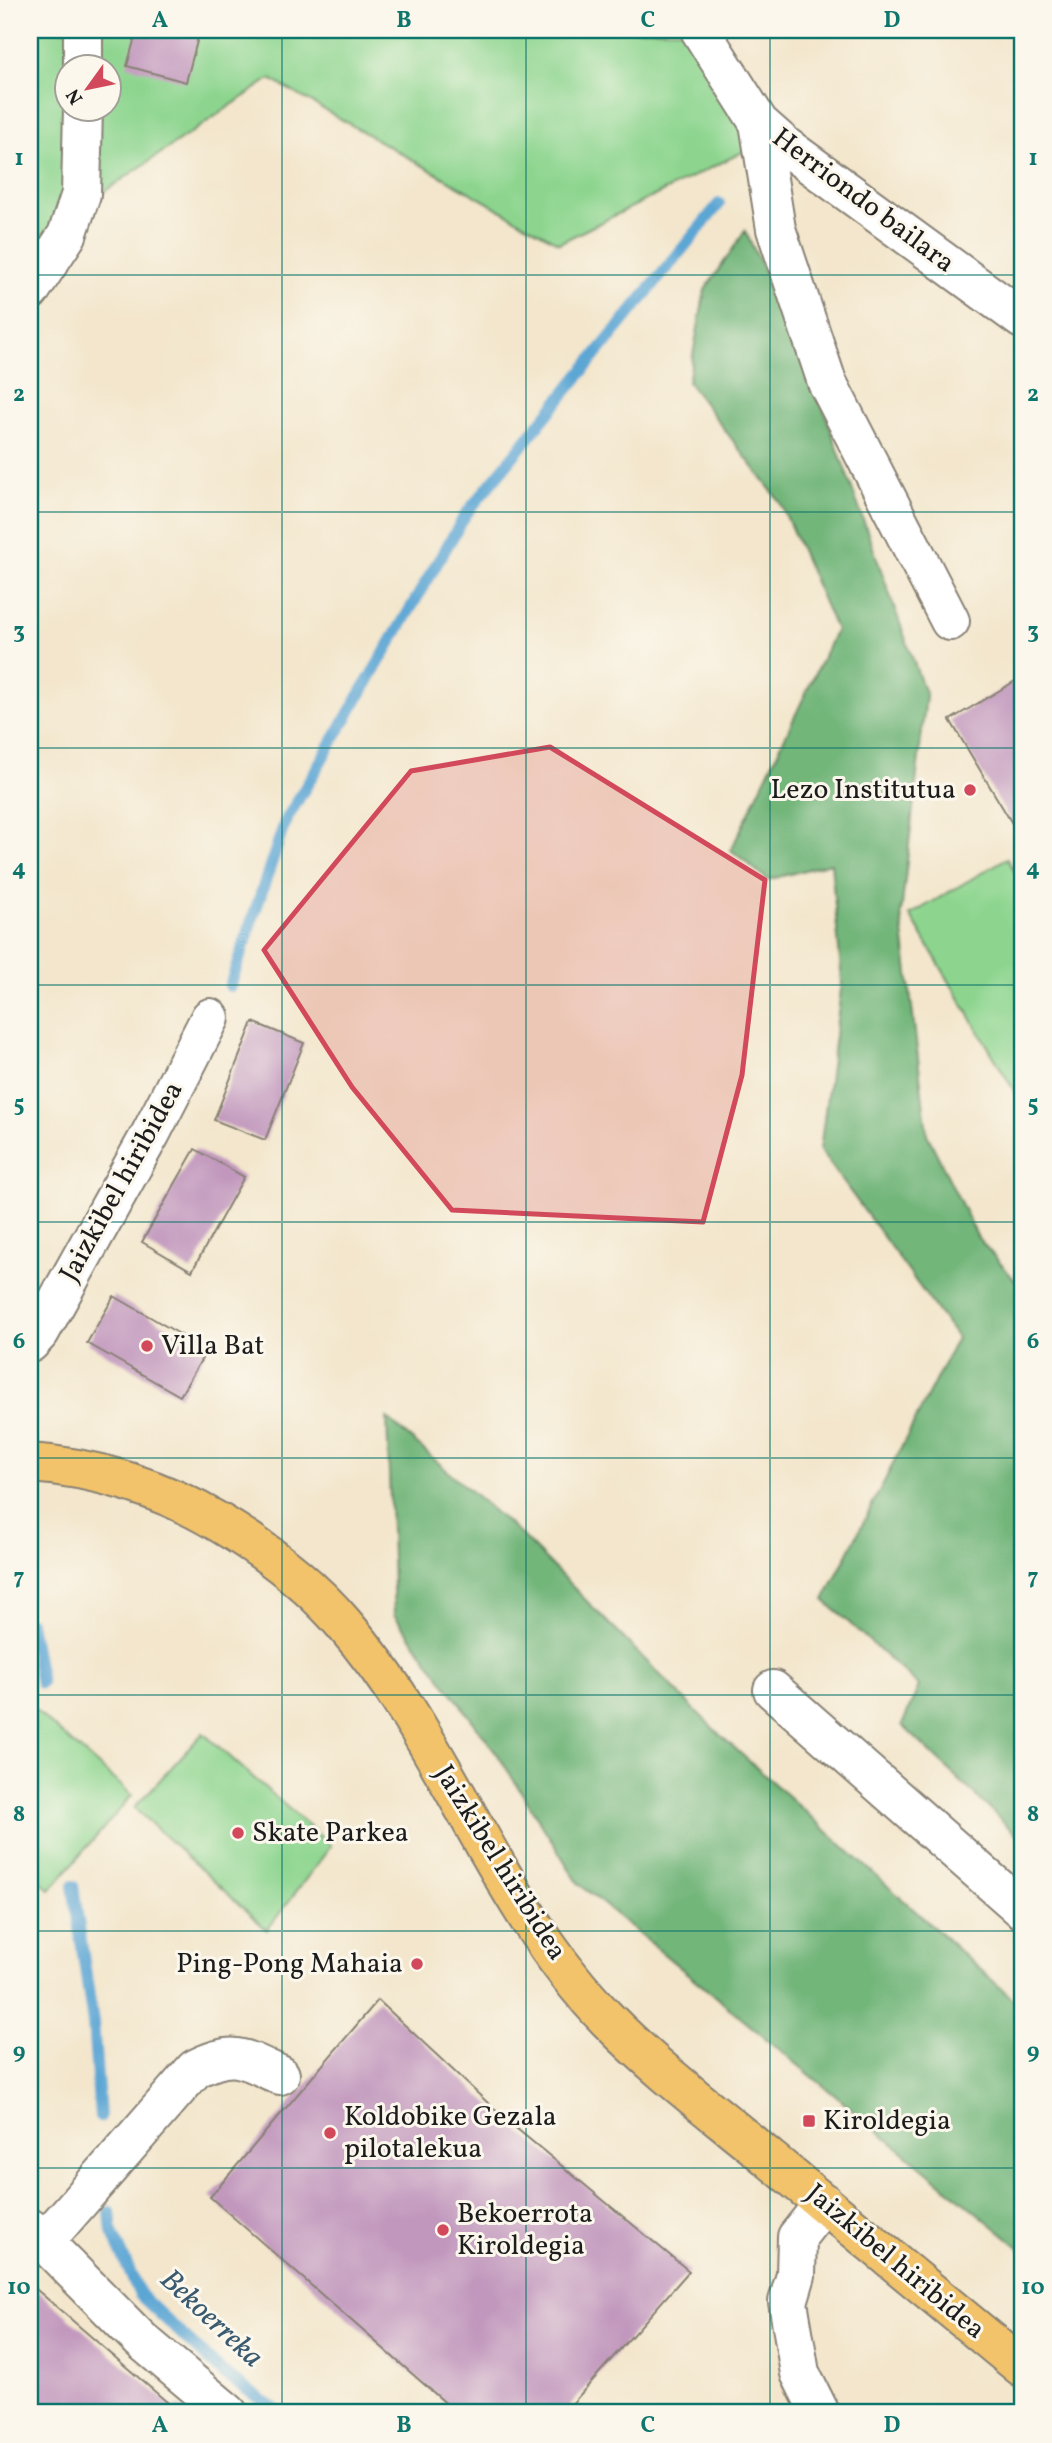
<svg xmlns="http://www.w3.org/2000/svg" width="1052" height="2443" font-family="Vollkorn,serif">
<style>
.green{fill:#8dd58f;stroke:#547856;stroke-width:2;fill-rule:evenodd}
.forest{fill:#72b67a;stroke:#47694b;stroke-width:2}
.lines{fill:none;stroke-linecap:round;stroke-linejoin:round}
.stream{stroke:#5ca6d4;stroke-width:12}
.building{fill:#c197bd}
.minor-casing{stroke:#888174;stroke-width:42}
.major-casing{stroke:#888174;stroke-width:42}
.minor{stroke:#fff;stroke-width:38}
.major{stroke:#f2c36a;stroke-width:38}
.marked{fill:#d1495b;fill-opacity:0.2;stroke:#d1495b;stroke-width:5;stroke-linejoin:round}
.grid{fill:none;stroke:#0f766e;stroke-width:2;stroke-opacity:0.55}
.poi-dot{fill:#d1495b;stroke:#fbf7ec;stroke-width:2.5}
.labels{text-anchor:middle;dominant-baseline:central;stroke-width:6;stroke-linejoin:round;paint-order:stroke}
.street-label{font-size:28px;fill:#1c1c1c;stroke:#fbf7ec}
.poi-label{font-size:28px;fill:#1c1c1c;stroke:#fbf7ec;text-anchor:start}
.water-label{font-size:30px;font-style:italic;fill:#395a6f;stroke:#fbf7ec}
.neatline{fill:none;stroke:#0f766e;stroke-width:2.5}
.grid-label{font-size:23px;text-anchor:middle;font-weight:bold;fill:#0f766e}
</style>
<rect width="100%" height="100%" fill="#fbf7ec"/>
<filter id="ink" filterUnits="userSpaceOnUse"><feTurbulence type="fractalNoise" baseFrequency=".0143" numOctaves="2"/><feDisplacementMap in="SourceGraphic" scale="14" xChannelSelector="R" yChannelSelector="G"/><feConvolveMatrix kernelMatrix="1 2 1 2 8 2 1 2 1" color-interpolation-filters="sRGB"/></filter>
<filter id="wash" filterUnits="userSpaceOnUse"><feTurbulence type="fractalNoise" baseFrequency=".00686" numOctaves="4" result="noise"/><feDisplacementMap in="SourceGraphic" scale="28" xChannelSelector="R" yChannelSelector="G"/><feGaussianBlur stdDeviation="1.57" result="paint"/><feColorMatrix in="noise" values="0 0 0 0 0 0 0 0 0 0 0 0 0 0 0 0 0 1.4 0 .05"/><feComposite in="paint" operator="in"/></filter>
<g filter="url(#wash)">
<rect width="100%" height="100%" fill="#f3e6cc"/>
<path class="green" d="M30 30H698L759 144 559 243 270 79 73 213 30 281ZM66 66H108V108H66Z
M1007 858 1022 884V1104L910 915Z
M30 1706 132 1795 50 1890 30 1872Z
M203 1733 331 1846 267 1930 134 1808Z"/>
<path class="forest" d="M745 231 800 343 926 696 901 914 927 1134 978 1238 1022 1288V1840L902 1725 919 1686 824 1600 957 1338 820 1150 842 982 831 863 768 880 731 850 836 630 780 502 688 382 705 290Z
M387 1418 521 1535 719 1734 1022 2007V2250L579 1884 498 1755 394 1615Z"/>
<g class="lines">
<path class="stream" d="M230 986 285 822 466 514 719 204
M30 1623 41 1683
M73 1886 93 2023 100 2117
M110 2212 112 2232 140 2295 223 2373 280 2413"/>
</g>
<g id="blocks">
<path class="building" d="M137 30H200L186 82 127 66Z
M1022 677V840L950 720Z
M253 1022 304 1043 265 1140 214 1120Z
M195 1149 244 1177 192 1271 142 1242Z
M114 1296 207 1350 180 1396 87 1343Z
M378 2000 505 2119 689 2271 564 2413H457L210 2197Z
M30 2284 175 2409 179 2405 189 2413H30Z"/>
</g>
</g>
<g filter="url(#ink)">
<use href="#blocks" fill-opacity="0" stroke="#888174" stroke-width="2"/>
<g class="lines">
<g class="minor-casing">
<path id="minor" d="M83 30V66
M700 30 759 123 785 146 1022 319
M759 123 776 229 827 382 950 621
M30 291 67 235 81 194 83 108
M30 1343 40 1332 151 1133 210 1018
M773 1690 1022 1909
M30 2228 141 2340 228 2413
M44 2242 195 2069C235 2049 242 2058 280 2075
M820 2413 800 2373 788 2302 796 2275 797 2237 824 2203"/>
</g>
<g class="major-casing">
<path id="major" d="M30 1463C96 1467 163 1489 220 1523 265 1550 308 1582 343 1623 448 1743 495 1905 608 2020 658 2071 716 2114 771 2160 855 2229 939 2298 1022 2367"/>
</g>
<use href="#minor" class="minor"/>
<use href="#major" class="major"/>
</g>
</g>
<path class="marked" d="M550 747 765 880 742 1075 703 1222 452 1210 352 1087 264 950 411 771Z"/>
<path class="grid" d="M282 30V2413M526 30V2413M770 30V2413M30 275H1022M30 512H1022M30 748H1022M30 985H1022M30 1222H1022M30 1458H1022M30 1695H1022M30 1931H1022M30 2168H1022"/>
<g class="poi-dot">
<circle cx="970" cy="790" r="7"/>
<circle cx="147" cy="1346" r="7"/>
<circle cx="238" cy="1833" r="7"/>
<circle cx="417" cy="1964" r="7"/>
<rect x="802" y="2114" width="14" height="14" rx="3.5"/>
<circle cx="330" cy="2133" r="7"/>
<circle cx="443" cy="2230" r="7"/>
</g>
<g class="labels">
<g class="street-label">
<text transform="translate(863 201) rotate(37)">Herriondo bailara</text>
<text transform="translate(122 1182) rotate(-61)">Jaizkibel hiribidea</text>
<text transform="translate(500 1863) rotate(58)">Jaizkibel hiribidea</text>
<text transform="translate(895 2262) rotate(40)">Jaizkibel hiribidea</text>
</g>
<g class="poi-label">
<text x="956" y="790" text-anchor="end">Lezo Institutua</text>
<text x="161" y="1346">Villa Bat</text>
<text x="252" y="1833">Skate Parkea</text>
<text x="403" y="1964" text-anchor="end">Ping-Pong Mahaia</text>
<text x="344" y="2117">Koldobike Gezala<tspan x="344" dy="32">pilotalekua</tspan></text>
<text x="823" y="2121">Kiroldegia</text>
<text x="457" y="2214">Bekoerrota<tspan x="457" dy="32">Kiroldegia</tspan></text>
</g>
<g class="water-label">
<text transform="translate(211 2319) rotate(43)">Bekoerreka</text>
</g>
</g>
<rect width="1052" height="2443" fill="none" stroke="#fbf7ec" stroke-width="77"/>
<g transform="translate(88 88) rotate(237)"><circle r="33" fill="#fbf7ec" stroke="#a29f99" stroke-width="2"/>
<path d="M0-5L12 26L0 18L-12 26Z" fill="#d1495b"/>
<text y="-10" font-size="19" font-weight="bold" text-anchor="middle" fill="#1c1c1c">N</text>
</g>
<rect x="38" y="38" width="976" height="2366" class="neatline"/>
<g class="grid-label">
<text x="160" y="27">A</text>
<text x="404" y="27">B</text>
<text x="648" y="27">C</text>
<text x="892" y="27">D</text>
<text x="19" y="165">1</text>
<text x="1033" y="165">1</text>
<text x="19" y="401">2</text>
<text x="1033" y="401">2</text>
<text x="19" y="638">3</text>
<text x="1033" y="638">3</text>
<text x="19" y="875">4</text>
<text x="1033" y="875">4</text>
<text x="19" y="1111">5</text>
<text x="1033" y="1111">5</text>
<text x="19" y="1348">6</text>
<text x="1033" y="1348">6</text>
<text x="19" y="1584">7</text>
<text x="1033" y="1584">7</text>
<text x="19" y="1821">8</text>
<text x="1033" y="1821">8</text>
<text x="19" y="2058">9</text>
<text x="1033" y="2058">9</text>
<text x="19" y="2294">10</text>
<text x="1033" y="2294">10</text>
<text x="160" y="2432">A</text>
<text x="404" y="2432">B</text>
<text x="648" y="2432">C</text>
<text x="892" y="2432">D</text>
</g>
</svg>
